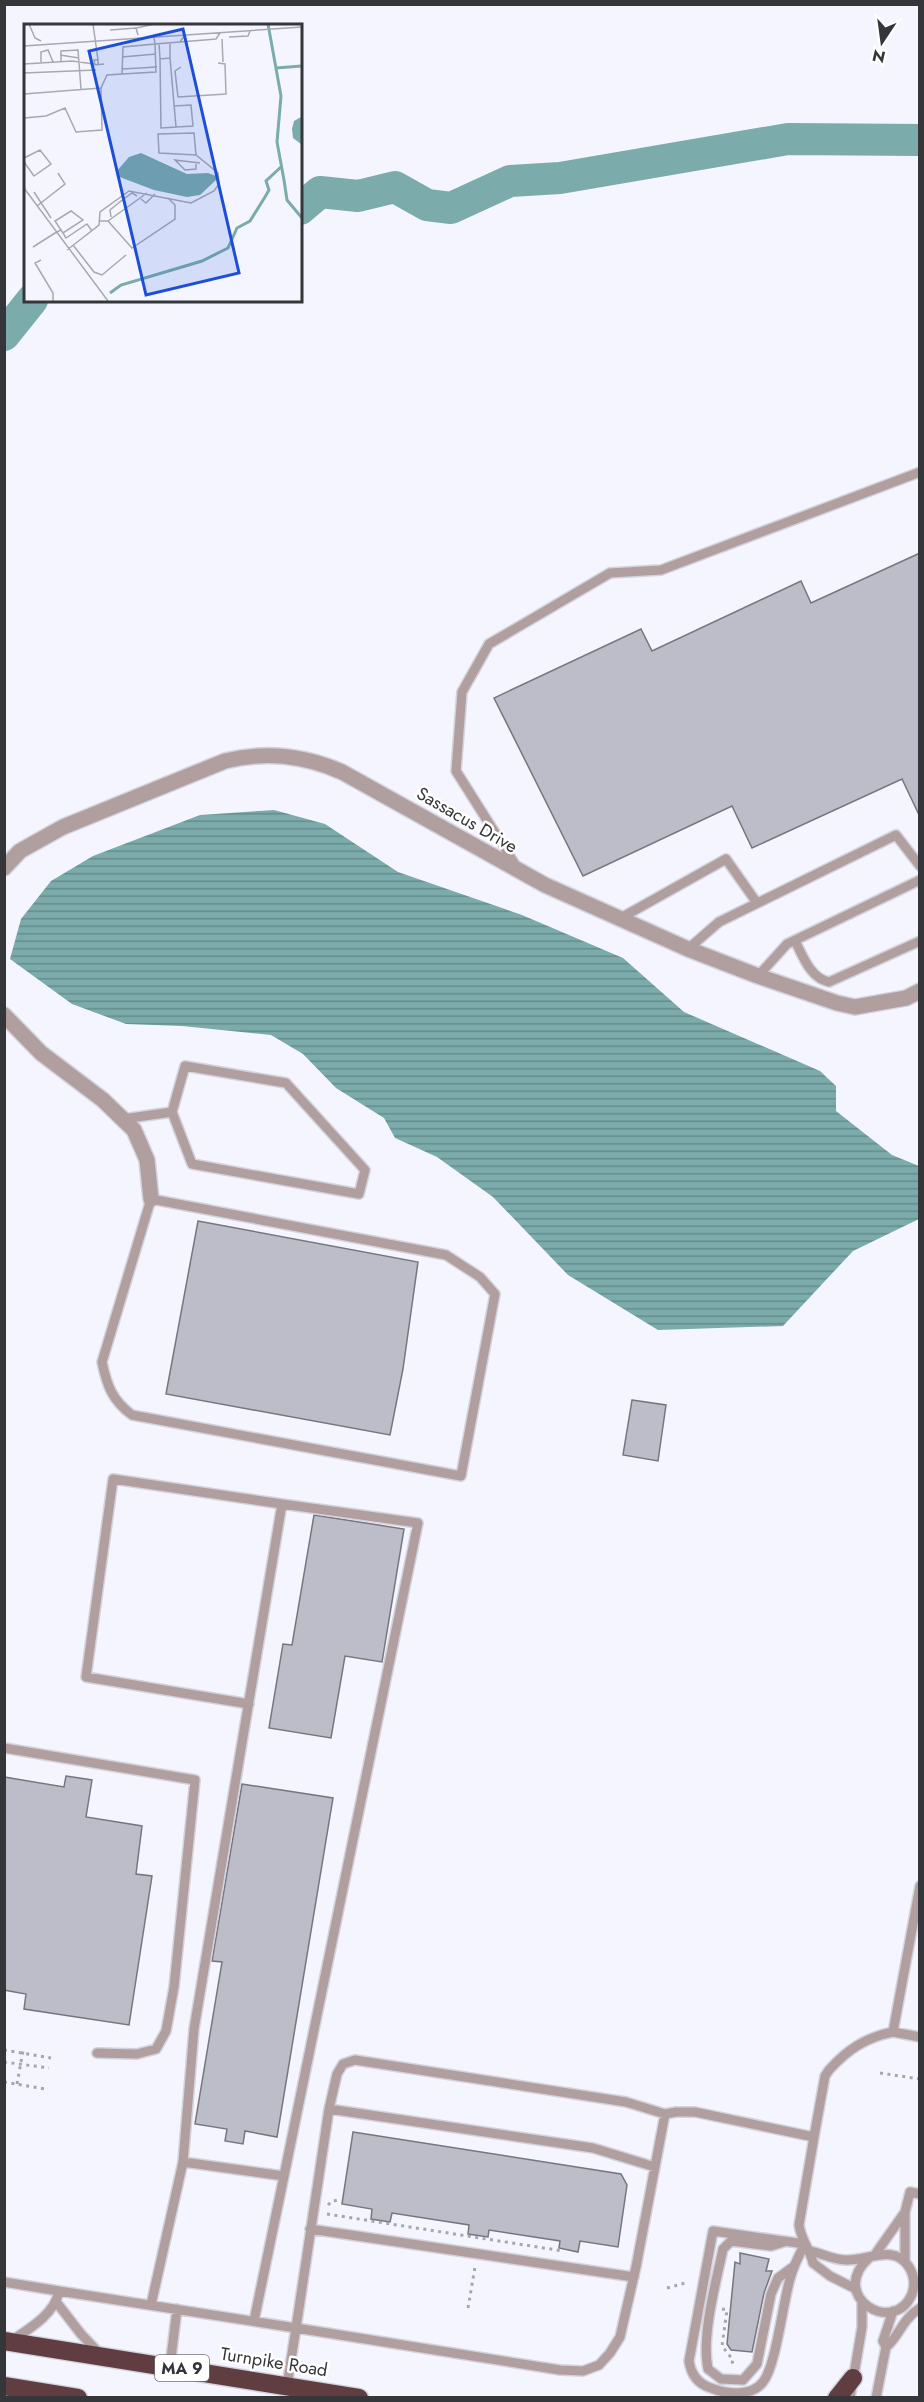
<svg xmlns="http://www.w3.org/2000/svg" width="924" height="2402" font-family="Jost,sans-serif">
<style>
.water{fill:url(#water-rules)}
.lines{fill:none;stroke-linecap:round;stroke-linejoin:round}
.river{stroke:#7cabab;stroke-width:32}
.building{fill:#bcbdc8;stroke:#757680;stroke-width:1.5}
.lane-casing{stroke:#d2d3dc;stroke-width:12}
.street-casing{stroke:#d2d3dc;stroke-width:18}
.highway-casing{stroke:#d2d3dc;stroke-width:21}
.path{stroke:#a6a7ae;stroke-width:3;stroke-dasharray:3 4.5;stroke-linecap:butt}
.lane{stroke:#b19e9f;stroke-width:9}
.street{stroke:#b19e9f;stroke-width:15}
.highway{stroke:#603d41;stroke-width:18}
.labels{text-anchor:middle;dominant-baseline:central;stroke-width:5;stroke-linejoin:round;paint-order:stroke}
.shield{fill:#fff;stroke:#727275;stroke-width:1.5}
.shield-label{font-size:16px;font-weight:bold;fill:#35363a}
.street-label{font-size:18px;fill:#35363a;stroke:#fff}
.inset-river{fill:none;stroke:#7cabab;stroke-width:3}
.inset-road{fill:none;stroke:#a8a9b0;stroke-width:1.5}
.view{fill:#1d4ed8;fill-opacity:0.15;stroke:#1d4ed8;stroke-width:3}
.inset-edge{fill:none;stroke:#35363a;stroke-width:3}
</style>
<defs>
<pattern id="water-rules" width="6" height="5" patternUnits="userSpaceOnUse" patternTransform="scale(1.5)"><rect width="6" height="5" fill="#7cabab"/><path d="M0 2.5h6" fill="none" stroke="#668c8c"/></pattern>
</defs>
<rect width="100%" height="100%" fill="#f4f5ff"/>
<path class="water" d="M274 810 325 824 398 872 522 915 623 958 684 1012 820 1071 836 1086V1111L892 1155 919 1166V1219L853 1251 783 1326 658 1330 568 1275 493 1197 437 1157 395 1138 384 1118 336 1088 303 1054 271 1035 182 1026 126 1024 72 1004 10 959 21 919 51 881 93 856 200 815Z"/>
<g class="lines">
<path class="river" d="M300 209 320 192 358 196 395 187 427 205 451 208 510 181 560 178 788 139 920 140
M4 335 32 300"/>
</g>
<path class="building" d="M920 553V817L902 779 752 848 732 806 583 876 494 698 641 629 652 651 801 581 811 603Z
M198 1221 418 1262 403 1369 390 1435 166 1394Z
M632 1400 666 1405 658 1461 623 1455Z
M314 1515 404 1529 382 1662 345 1656 331 1738 269 1728 283 1644 292 1645Z
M66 1776 92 1780 86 1817 142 1826 136 1874 152 1876 129 2025 24 2009 26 1994 4 1990V1777L64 1787Z
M242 1784 333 1798 277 2137 245 2131 243 2144 225 2141 227 2129 195 2124 222 1962 212 1961Z
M353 2132 621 2174 627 2185 618 2247 580 2241 578 2252 559 2248 560 2241 489 2230 488 2237 468 2234 469 2225 392 2213 390 2222 371 2219 372 2209 342 2204Z
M740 2253 769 2259 766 2271H772L764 2293 752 2352 731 2350 727 2344 735 2262 740 2264Z"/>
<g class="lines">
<g class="lane-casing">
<path id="lane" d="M516 866 456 771 462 692 489 644 610 573 661 570 920 472
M619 919 726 859 757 903
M795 941C803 956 810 978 829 982L920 941
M688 949 719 922 896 835 920 866
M758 976 787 944 920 880
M123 1119 172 1112 192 1164 359 1194 365 1170 286 1083 185 1066 172 1112
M151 1199 446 1255 480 1277 495 1294 461 1476 132 1415C112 1400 107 1386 102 1362Z
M249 1704 86 1677 113 1479 282 1504
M4 1748 195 1780 174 1987 166 2031 156 2049 137 2054 97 2053
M893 2032 920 2037
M329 2109 593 2148 655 2167
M814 2137 799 2225C801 2240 810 2249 813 2263L830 2276 856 2289
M183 2162 194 2029 282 1504 418 1523 284 2176
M310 2229 634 2277
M713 2231 805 2244C799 2255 793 2267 790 2279 783 2302 776 2366 763 2382 752 2397 726 2394 711 2388 698 2384 691 2374 689 2361Z
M784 2242 771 2246 731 2241 723 2249C716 2282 701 2337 708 2369L721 2379 743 2380 757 2364 771 2294 778 2278 793 2267
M811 2251C823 2254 834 2260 846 2260 868 2261 894 2243 909 2267 914 2275 915 2285 912 2294 894 2337 827 2296 869 2258
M874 2256 905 2212
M905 2262V2212L910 2192 920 2194
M4 2282 59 2291
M57 2303 81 2334 100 2354
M151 2305 183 2162 284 2176 254 2321
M11 2341C29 2329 55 2314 59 2291L296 2328 329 2109 337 2074 343 2064 355 2060 626 2102 665 2114
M886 2347C898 2339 901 2320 920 2308
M170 2366 177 2309
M287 2386 296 2328 560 2370 583 2371 599 2365 610 2353 620 2337 636 2267 665 2114 676 2112H695L814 2137 825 2076 829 2070C847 2050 866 2037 893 2032L920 1886
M850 2398 862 2327V2302
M876 2398 886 2347 883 2341 893 2311"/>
</g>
<g class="street-casing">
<path id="street" d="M4 868 20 851 63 827 225 761C266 751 303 755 342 772L545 885 688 949 758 976 837 1003 855 1007 906 998 920 991
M4 1015 41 1053 103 1100 134 1130 147 1160 151 1199"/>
</g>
<g class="highway-casing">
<path id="highway" d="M4 2341 359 2398
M4 2386 78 2398
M837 2398 853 2378"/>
</g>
<path class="path" d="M4 2050 51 2058
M4 2062 49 2068
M880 2073 920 2079
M4 2082 45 2089
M17 2084 23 2051
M328 2205 332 2201 340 2200
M327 2214 563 2251
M667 2288 685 2283
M468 2308 475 2267
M722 2309 727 2310 722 2346 733 2360 731 2367"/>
<use href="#lane" class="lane"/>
<use href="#street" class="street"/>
<use href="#highway" class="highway"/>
</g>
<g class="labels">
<rect class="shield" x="155" y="2355" width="54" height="26" rx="4.5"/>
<g class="shield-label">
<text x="182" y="2368">MA 9</text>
</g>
<g class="street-label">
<text transform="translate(467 820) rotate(30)">Sassacus Drive</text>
<text transform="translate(274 2362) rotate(9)">Turnpike Road</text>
</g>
</g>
<g transform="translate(24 24)">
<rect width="278" height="278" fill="#f4f5ff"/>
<path d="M277 93H278L277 120 269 114 268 105 270 97ZM117 129 163 150 184 149 192 152V156L176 171 163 173 130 166 93 152 92 148 105 133Z" fill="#7cabab"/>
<path class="inset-river" d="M244 0 257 72 253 118 260 156 263 176 278 194M252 44 278 42M86 269 97 261 178 237 204 224 213 204 226 197 241 173 245 166 242 157 258 142"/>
<path class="inset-road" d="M5 0 11 14 17 17M69 0 74 36M86 6 112 4M114 11 112 4 131 0M205 13 224 12 226 7M198 15 199 38M156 18 192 15 196 9M135 19 136 35 146 34V19M0 22 278 3M36 31 55 34M98 33 132 30M136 35 137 104 152 103 146 34M17 38V28L24 26 29 38M37 38V27L54 26 57 65M0 40 48 37 70 40M74 40V36H70L71 41 80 40M157 43 151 47 154 73 202 70 201 40 194 39M98 45 133 43M0 49 72 46M98 50 132 48 131 20 156 18 160 12M0 70 77 64M150 82 167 81 169 102 152 103M0 94 22 92 41 84 52 108 78 106 77 64 83 51 98 50 99 23 131 20 130 14M170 109 172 131 135 129 134 110ZM0 134 16 126 27 140 10 152 0 138M172 140V145L161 146 151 136 176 139M0 164 84 277M10 168 27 194M117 175 122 179 131 170M13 182 41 160 34 149M87 193 86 186 97 177 108 169 113 172M76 197H84L108 224 151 195V181L144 174M84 197 123 169M31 209 37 206 31 197 47 187 59 196 39 209 37 206M39 209 42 214 63 200 68 207M49 221 70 248 78 251 102 231M9 223 31 209M43 226 75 201 76 188 105 167 167 179 190 167 195 160 194 149 172 131M17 236 11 239 29 269V277"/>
<path class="view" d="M159 5 215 249 122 271 65 27Z"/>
<rect width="278" height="278" class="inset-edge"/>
</g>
<rect width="924" height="2402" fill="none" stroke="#35363a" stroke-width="12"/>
<g transform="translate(882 42) rotate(193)" stroke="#ffffff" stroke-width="4.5" paint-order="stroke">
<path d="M0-4.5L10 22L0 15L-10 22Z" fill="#35363a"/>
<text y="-9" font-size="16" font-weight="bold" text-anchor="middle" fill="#35363a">N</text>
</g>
</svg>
